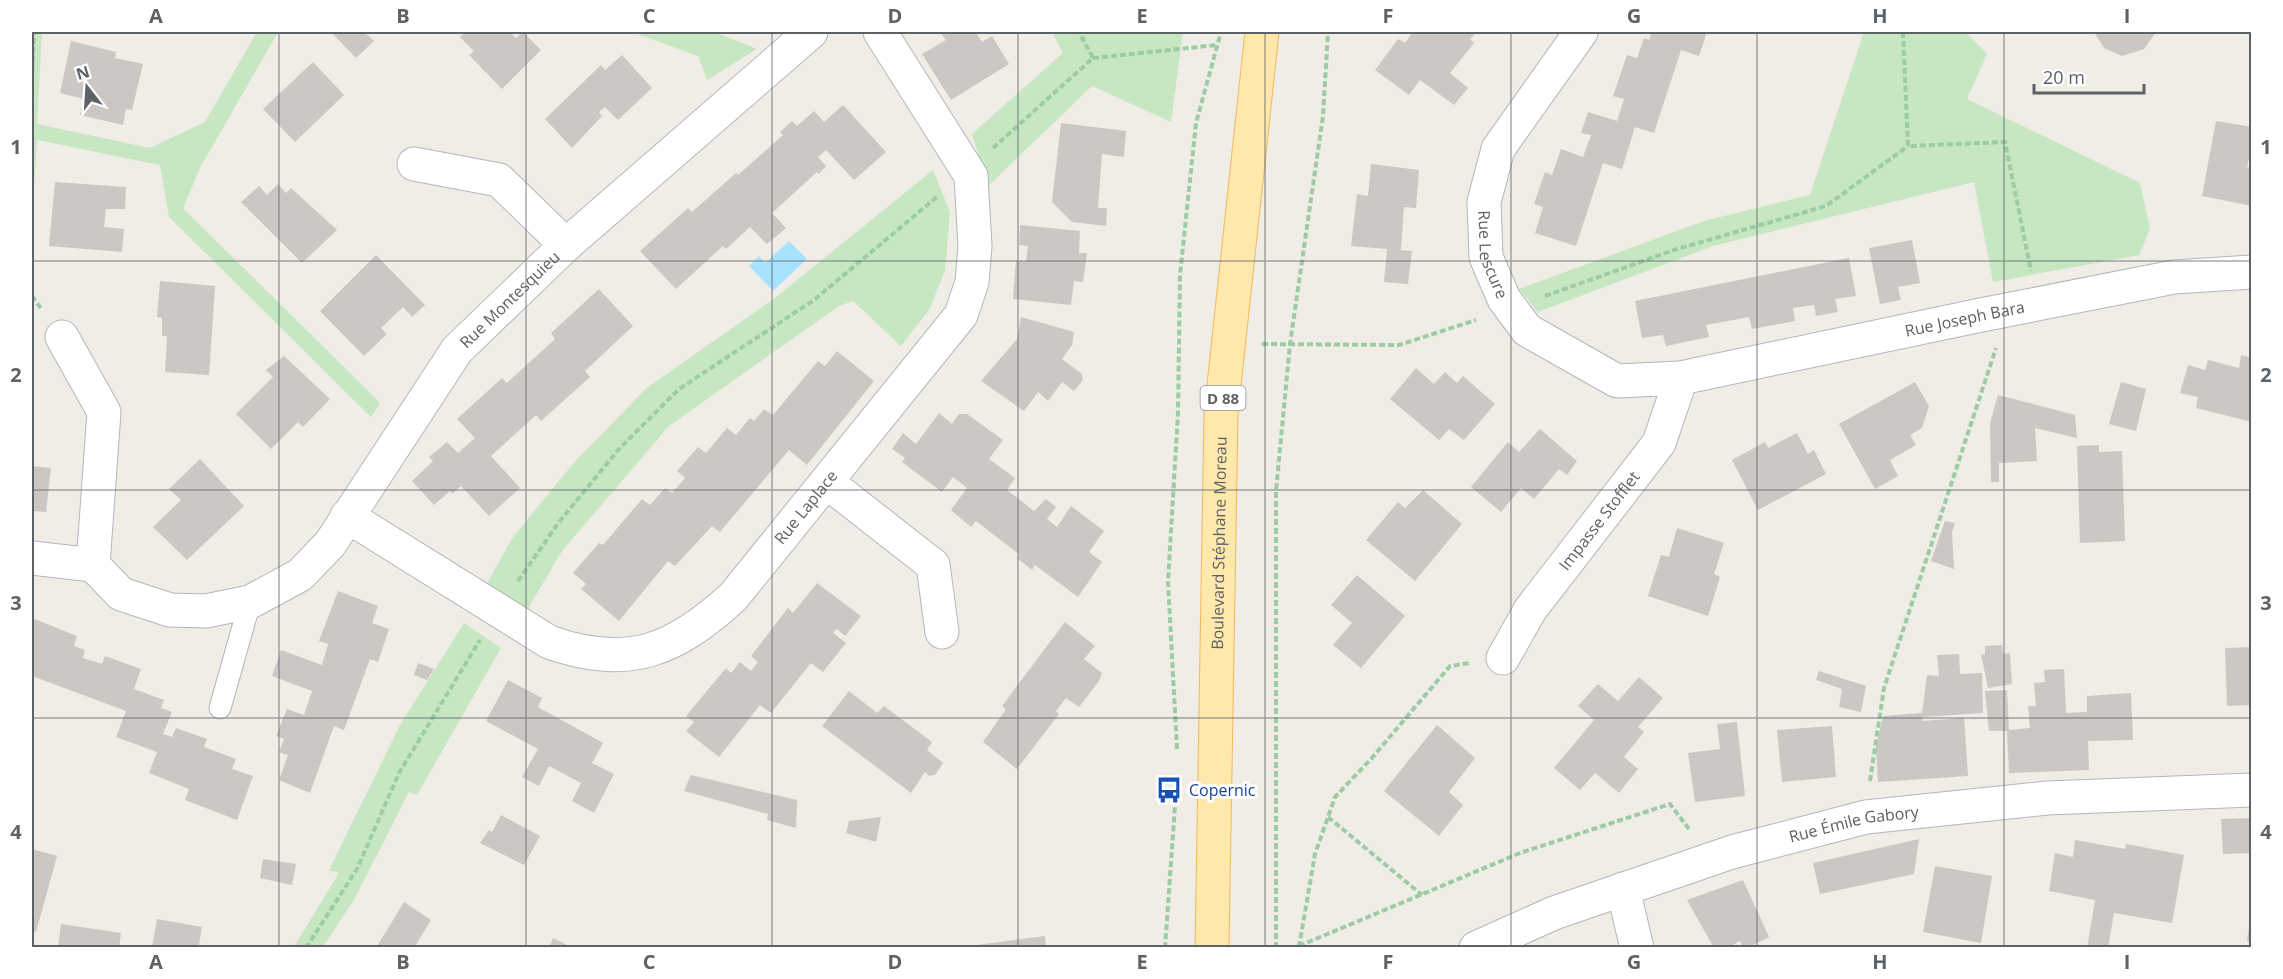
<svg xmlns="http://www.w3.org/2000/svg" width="2283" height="979" font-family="'Open Sans',sans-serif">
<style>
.green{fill:#c6e7c2}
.water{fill:#a7e2ff}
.building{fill:#cbc7c3}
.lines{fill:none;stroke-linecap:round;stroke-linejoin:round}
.lane-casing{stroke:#b3b7ba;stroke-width:23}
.street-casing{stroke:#b3b7ba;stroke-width:35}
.primary-casing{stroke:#f4b85b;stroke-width:35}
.path{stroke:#9ccca4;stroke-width:4;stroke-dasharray:6 3;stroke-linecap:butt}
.lane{stroke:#fff;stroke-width:21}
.street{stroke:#fff;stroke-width:33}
.primary{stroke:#ffe8ac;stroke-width:33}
.grid{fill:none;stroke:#5d6266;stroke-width:1.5;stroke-opacity:0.55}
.labels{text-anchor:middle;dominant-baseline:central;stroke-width:6;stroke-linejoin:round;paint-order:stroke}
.shield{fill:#fff;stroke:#8e9194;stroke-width:1.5}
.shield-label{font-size:15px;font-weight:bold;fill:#5d6266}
.street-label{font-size:16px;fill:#5d6266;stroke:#fff}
.transit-label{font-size:16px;fill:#164399;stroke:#fff;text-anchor:start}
.neatline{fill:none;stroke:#5d6266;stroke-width:2}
.grid-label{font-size:20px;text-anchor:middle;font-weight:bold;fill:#5d6266}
</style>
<rect width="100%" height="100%" fill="#f0ece6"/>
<path class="green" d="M32 32H42L37 124 150 148 205 122 257 32H278L200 168 183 208 380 403 371 417 169 217 160 165 37 140 32 222Z
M632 32H714L757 49 707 80 698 56Z
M1052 32H1183L1171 122 1092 86 988 186 972 134 1063 53Z
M1864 32H1965L1987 54 1967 99 2140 183 2150 229 2139 255 1993 282 1974 182 1713 246 1538 312 1519 289 1704 221 1810 195Z
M933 170 950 212 945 271 929 310 901 346 853 301 839 306 669 426 562 551 526 612 485 587 513 537 577 459 648 387 775 298Z
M464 623 501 648 417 795 409 792 355 898 323 947 293 948 339 873 329 870 400 725Z"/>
<path class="water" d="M789 241 807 259 773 291 749 266 759 256 765 263Z"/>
<path class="building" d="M331 32H369L366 34 374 41 356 58Z
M466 32H509L516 38 523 32 541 50 502 89 469 55 474 51 460 37Z
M940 32H976L982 42 992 36 1009 64 951 100 922 54 946 40Z
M1413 32H1477L1470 39 1474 43 1450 73 1468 88 1454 105 1420 80 1409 95 1375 70 1398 39 1405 43Z
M1652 32H1707L1699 56 1681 50 1654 133 1635 127 1622 169 1603 163 1576 246 1535 233 1543 207 1534 204 1545 172 1552 175 1561 149 1583 157 1591 135 1581 133 1588 112 1617 121 1624 99 1613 96 1627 55 1637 58 1644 38 1649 40Z
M2094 32H2156L2144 49 2122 56 2104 48Z
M71 41 116 52 115 58 143 64 132 110 126 109 123 125 80 115 84 99 60 93Z
M622 55 652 88 618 120 605 107 599 112 602 116 572 148 545 119 601 65 605 70Z
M313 62 344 95 295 142 263 109Z
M843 105 886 152 854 180 826 150 818 157 826 166 819 174 817 172 772 213 786 228 767 244 750 227 726 249 723 246 676 289 640 251 688 208 692 212 736 173 738 175 783 135 780 132 792 121 797 126 814 111 824 122Z
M2216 121 2252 127V146L2247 167 2252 168V206L2202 196Z
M1061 123 1126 131 1124 157 1102 154 1098 208H1107L1106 226 1072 222 1052 202Z
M1371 164 1419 170 1416 208 1404 207 1401 250 1412 251 1408 284 1384 282 1387 249 1351 246 1357 194 1368 196Z
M55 182 126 187 125 209H106L104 227 124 229 122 252 49 246Z
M278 184 286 193 291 188 337 230 302 263 241 202 259 186 267 195Z
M1020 225 1080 231 1079 253H1087L1083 282 1074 281 1071 305 1013 299 1016 260 1026 262 1028 246 1019 245Z
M1912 240 1920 283 1898 287 1901 300 1880 304 1869 248Z
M376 255 425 305 412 317 403 307 381 328 387 334 364 356 320 311Z
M1849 258 1856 296 1835 299 1838 312 1816 316 1814 305 1793 308 1795 321 1752 329 1749 317 1728 321 1706 325 1709 337 1666 346 1663 335 1642 338 1635 301Z
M160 281 215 286 209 375 165 372 167 336H162V318L157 317Z
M599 289 633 326 585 371 590 377 541 421 536 415 491 456 520 488 489 516 461 486 452 494 450 491 434 505 412 481 433 461 429 457 447 442 458 453 475 438 457 419 502 378 507 383 555 339 551 333Z
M1021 317 1074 332 1072 345 1062 359 1082 374 1083 380 1074 391 1062 382 1048 401 1038 392 1024 411 981 381 1017 339Z
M837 351 874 381 807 465 789 450 720 532 712 526 675 566 668 561 619 621 581 589 586 584 573 573 599 543 603 545 642 499 650 505 665 488 672 493 685 478 677 471 698 447 706 453 727 428 736 435 750 418 754 421 764 409 773 415 818 361 825 366Z
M2241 355 2252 358V422L2196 408 2198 397 2180 393 2188 365 2205 370 2208 360 2239 368Z
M284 356 330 399 303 427 298 422 271 449 236 414 273 377 266 370Z
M1416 368 1434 384 1445 372 1457 383 1463 376 1495 404 1464 440 1449 429 1439 440 1390 399Z
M1915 382 1929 406 1922 428 1910 435 1916 445 1890 460 1898 476 1875 489 1839 424Z
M2121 382 2146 389 2136 431 2109 424Z
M1998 395 2075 415 2077 438 2035 428 2037 461 1999 463V482H1991L1990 423Z
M939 413 952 424 959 414H967L1003 440 989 459 1015 478 1007 490 1034 511 1046 499 1056 507 1047 519 1057 527 1071 506 1104 531 1089 552 1102 562 1078 597 1035 565 1032 570 1017 558 1020 555 976 521 971 527 951 510 967 488 953 477 942 492 902 462 905 458 892 449 903 433 916 444Z
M1540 429 1577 461 1567 475 1559 469 1534 499 1521 488 1501 512 1471 487 1508 442 1519 452Z
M1797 433 1808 454 1814 450 1826 474 1758 510 1732 460 1765 442 1768 448Z
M2099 445V452L2122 451 2125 541 2080 543 2077 446Z
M200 459 244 506 187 560 153 527 181 500 169 489Z
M32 466 51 468 46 512 32 511Z
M1423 490 1462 524 1415 581 1366 540 1398 502 1405 508Z
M1945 521 1955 523 1952 532 1954 569 1931 561Z
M1677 528 1724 543 1714 574 1720 577 1708 616 1648 596 1661 555 1669 557Z
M1357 575 1405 616 1361 668 1333 645 1352 623 1331 605Z
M817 583 861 616 845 636 837 629 833 633 846 643 823 672 811 663 771 713 760 705 719 757 686 731 694 722 686 716 726 668 731 673 740 662 751 671 758 662 751 656 788 608 793 613Z
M338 591 378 606 372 623 389 629 378 662 370 659 344 730 334 726 310 793 279 780 288 755 279 752 284 739 276 736 287 709 304 715 312 691 272 676 281 650 322 665 328 644 319 641Z
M32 618 77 636 74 646 85 650 83 658 102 664 105 656 141 669 134 689 164 700 161 708 172 712 163 734 172 737 176 728 207 739 204 747 236 759 232 769 253 776 237 820 185 800 189 789 149 773 157 752 116 737 126 711 32 676Z
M1065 622 1095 646 1084 659 1102 673 1099 681 1079 707 1066 698 1056 711 1059 714 1017 769 983 742 1006 709 1002 706Z
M2002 645 2003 654 2010 653 2012 684 1988 688 1981 654 1985 655V646Z
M2252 647V705L2227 706 2225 648Z
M1959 654 1960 674 1982 673 1983 713 1922 717 1923 721 1964 718 1968 776 1878 782 1876 748 1883 716 1922 713 1927 675 1939 676 1937 655Z
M418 663 434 669 427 680 414 675Z
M2064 669 2066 713 2087 712V696L2131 693 2133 740 2088 741 2089 770 2009 773 2007 731H1989L1985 691 2007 690 2009 730 2030 728 2028 706H2036L2034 683 2045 682 2044 670Z
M1819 671 1866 686 1861 712 1839 707 1842 689 1816 680Z
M1639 677 1663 698 1638 727 1644 732 1624 757 1638 769 1619 793 1595 773 1580 790 1554 768 1594 720 1578 706 1598 684 1618 701Z
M508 680 542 698 538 707 603 743 592 763 614 774 594 813 572 801 581 783 549 766 539 786 522 777 538 749 486 721Z
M849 691 877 713 884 706 932 742 927 750 943 763 935 775 929 776 925 772 911 793 822 726Z
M1737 722 1745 796 1695 802 1688 753 1720 749 1717 724Z
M1437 725 1475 758 1449 792 1463 805 1439 836 1384 791Z
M1832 726 1836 777 1782 782 1777 730Z
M691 775 797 800 796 828 767 820 768 814 684 791Z
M501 815 540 836 524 865 480 843 489 830 492 832Z
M881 817 876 842 846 833 849 821Z
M2252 818V853L2223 854 2221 819Z
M1919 839 1914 874 1820 894 1813 863Z
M2075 840 2125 849 2126 844 2184 855 2172 923 2114 913 2108 948H2087L2095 900 2049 891 2055 853 2073 857Z
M32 849 57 856 36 932 32 931Z
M263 859 296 864 292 885 260 878Z
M1935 866 1992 876 1981 943 1923 932Z
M1743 880 1769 937 1747 948H1743L1740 941 1727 948H1714L1687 900Z
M404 902 431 920 414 948H376Z
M2250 918H2252V942L2247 941Z
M157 919 202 927 199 945 206 948H152Z
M61 924 121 933 119 948H58Z
M1045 936 1046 948H969V946Z
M553 938 567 945 566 948H549Z"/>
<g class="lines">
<g class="lane-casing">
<path id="lane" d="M220 708 250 602"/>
</g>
<g class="street-casing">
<g id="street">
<path id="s1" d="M1581 32 1498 149 1484 202 1486 257 1504 299 1527 330 1617 381 1681 378 1981 315 2174 277 2252 272"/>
<path d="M414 164 499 180 566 245"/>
<path d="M62 337 104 412 93 565"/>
<path d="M828 483 933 565 942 632"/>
<path id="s2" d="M347 516 549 642C628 670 674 651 733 597L961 315 972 282 975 246 971 176 880 32"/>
<path id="s3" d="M32 558 93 565 121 594 170 610 206 611 250 602 300 575 330 544 457 350 566 245 811 32"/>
<path id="s4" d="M1503 658 1530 610 1659 443 1681 378"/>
<path d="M1623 889 1637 948"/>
<path id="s5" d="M1476 948 1554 913 1732 852 1866 817 2047 798 2252 790"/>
</g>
</g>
<g class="primary-casing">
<g id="primary">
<path id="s6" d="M1212 948 1221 413 1262 32"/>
</g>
</g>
<path class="path" d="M1903 32 1908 146 2005 142 2031 271
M1093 58 1217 45
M32 80 34 32
M993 148 1093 58 1079 32
M32 296 42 310
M1545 296 1674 250 1826 206 1908 146
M1262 344 1399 345 1476 320
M518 581 559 522 619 449 679 389 814 300 938 196
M1177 749 1168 581 1178 414 1180 275 1196 123 1221 32
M1870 781 1884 688 1996 348
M1328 817 1422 895
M1299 946 1520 853 1670 804 1689 829
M1299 947 1315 854 1335 797 1371 759 1450 666 1470 663
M306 948 357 869 399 773 480 640
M1165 948 1176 792
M1276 948V491L1290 344 1323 116 1328 32"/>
<use href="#lane" class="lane"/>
<use href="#street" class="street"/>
<use href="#primary" class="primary"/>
</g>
<path class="grid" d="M279 32V948M526 32V948M772 32V948M1018 32V948M1265 32V948M1511 32V948M1757 32V948M2004 32V948M32 261H2252M32 490H2252M32 718H2252"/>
<defs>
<g id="bus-bare" transform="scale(2.07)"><path d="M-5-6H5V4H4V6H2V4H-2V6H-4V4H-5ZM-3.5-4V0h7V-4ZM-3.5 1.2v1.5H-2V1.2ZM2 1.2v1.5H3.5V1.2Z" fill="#1a4fb4" stroke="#fff" stroke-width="2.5" paint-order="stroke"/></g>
</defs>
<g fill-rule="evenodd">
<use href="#bus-bare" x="1169" y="790"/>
</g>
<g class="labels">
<rect class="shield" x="1200.5" y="386" width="45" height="24" rx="4.5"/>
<g class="shield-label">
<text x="1223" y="398">D 88</text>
</g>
<g class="street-label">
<text stroke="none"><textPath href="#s1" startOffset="252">Rue Lescure</textPath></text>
<text stroke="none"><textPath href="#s3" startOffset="639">Rue Montesquieu</textPath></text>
<text stroke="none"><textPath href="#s1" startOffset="795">Rue Joseph Bara</textPath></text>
<text stroke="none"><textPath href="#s2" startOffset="556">Rue Laplace</textPath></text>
<text stroke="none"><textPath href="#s4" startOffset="168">Impasse Stofflet</textPath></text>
<text stroke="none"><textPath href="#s6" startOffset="405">Boulevard Stéphane Moreau</textPath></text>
<text stroke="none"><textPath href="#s5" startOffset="399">Rue Émile Gabory</textPath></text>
</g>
<g class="transit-label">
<text x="1189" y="790">Copernic</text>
</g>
</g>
<rect width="2283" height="979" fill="none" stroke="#ffffff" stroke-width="66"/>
<g transform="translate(87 87) rotate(343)" stroke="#ffffff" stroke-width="4.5" paint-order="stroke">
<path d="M0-4.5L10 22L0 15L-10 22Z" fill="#5d6266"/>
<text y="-9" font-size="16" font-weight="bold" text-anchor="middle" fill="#5d6266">N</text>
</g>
<path d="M2034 84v9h110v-9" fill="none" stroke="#5d6266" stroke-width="3"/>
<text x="2043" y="84" font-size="18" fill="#5d6266" stroke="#ffffff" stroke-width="4.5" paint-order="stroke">20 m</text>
<rect x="33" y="33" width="2217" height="913" class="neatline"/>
<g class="grid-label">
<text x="156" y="23">A</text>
<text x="403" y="23">B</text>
<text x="649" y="23">C</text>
<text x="895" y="23">D</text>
<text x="1142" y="23">E</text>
<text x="1388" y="23">F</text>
<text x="1634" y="23">G</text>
<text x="1880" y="23">H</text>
<text x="2127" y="23">I</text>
<text x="16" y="154">1</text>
<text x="2266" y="154">1</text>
<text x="16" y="382">2</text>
<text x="2266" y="382">2</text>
<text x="16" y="610">3</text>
<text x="2266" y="610">3</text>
<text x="16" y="839">4</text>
<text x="2266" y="839">4</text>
<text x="156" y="969">A</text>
<text x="403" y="969">B</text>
<text x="649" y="969">C</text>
<text x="895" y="969">D</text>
<text x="1142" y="969">E</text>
<text x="1388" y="969">F</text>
<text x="1634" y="969">G</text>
<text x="1880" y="969">H</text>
<text x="2127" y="969">I</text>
</g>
</svg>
